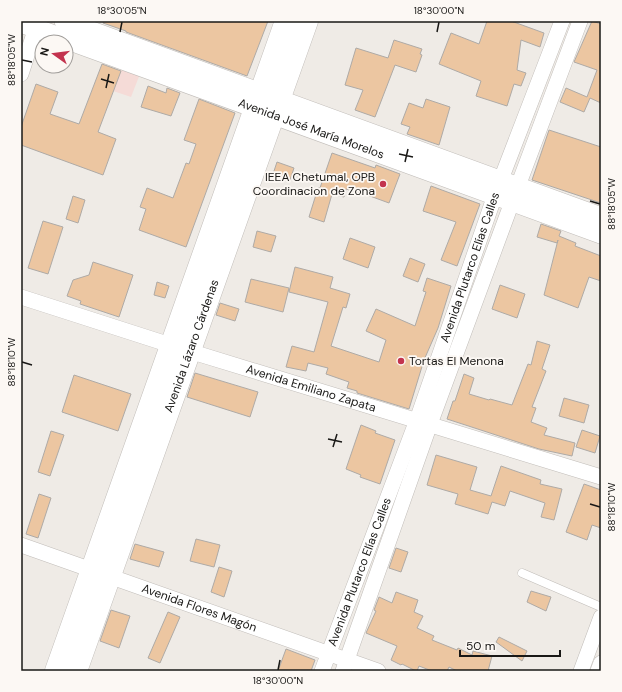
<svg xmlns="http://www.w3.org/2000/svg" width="622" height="692" font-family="'DM Sans',sans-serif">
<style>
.commercial{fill:#f5dbd7}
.building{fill:#ecc6a1;stroke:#aeaaa6}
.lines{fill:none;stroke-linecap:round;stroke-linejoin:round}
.service-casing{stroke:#c1bdb9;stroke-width:9}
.minor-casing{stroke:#c1bdb9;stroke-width:16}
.tertiary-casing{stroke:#c1bdb9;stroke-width:20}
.secondary-casing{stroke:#c1bdb9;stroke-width:23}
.service{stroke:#fff;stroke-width:8}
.minor{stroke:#fff;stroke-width:15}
.tertiary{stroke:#fff;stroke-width:19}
.secondary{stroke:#fff;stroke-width:22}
.ticks{fill:none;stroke:#191816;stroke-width:1.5}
.poi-dot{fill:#c3334e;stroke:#fcf8f4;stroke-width:1.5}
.labels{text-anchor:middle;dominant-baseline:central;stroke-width:3.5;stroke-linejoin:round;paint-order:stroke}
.street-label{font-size:12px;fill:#191816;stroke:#fcf8f4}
.poi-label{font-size:12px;fill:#191816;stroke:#fcf8f4;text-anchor:end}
.neatline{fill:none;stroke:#191816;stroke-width:1.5}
.ticks-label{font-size:10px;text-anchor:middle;fill:#191816}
</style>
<rect width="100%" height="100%" fill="#efebe6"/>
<path class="commercial" d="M122 68 140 74 131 97 113 91Z"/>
<path class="building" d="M104 21H268L247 76 126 32V31L103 23Z
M487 21H511L544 33 540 47 521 40 517 70 526 73 521 86 514 84 507 106 476 96 481 81 439 64 451 33 479 44Z
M592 21 601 24V103L590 98 584 112 560 102 566 88 587 97 597 70 574 62Z
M394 40 422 49 420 54 422 55 416 72 395 65 375 117 355 110 363 90 345 85 356 48 388 58Z
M102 64 121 71 98 132 116 139 103 175 21 145V127L36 84 58 92 50 114 79 124Z
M148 86 166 93 167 88 180 93 171 116 141 107Z
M199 99 235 113 186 247 139 230 146 209 140 207 147 188 173 198 186 163 189 164 196 144 184 140Z
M426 99 450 107 439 145 407 134 410 127 401 124 409 103 423 108Z
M549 130 601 147V203L532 180Z
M332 153 375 168 376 165 400 174 389 203 359 192 358 193 346 189 344 197 332 194 324 222 309 217 318 188H320Z
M277 162 294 168 290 180 273 174Z
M431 186 480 204 457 266 441 260 456 222 423 211Z
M73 196 85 200 78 223 66 219Z
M43 221 63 227 48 274 28 268Z
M541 224 561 231 559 236 576 243 575 246 601 256V281L589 277 578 308 544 295 558 240 557 243 537 237Z
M257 231 276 236 271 252 253 247Z
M350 238 375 247 368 268 343 259Z
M410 258 425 264 418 282 403 276Z
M93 262 133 275 119 317 80 304 81 301 67 296 73 280 89 275Z
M295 267 333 277 330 288 350 294 346 308 343 307 331 346 379 362 386 340 366 331 376 309 415 326 426 292 423 291 427 278 451 286 438 328 424 360 409 409 357 393V391L347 388 349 382 326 374 328 368 308 363 306 371 286 367 292 346 314 352 328 302 289 292Z
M251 279 289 288 283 312 245 302Z
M157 282 169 286 165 298 154 295Z
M500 285 525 294 517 318 492 309Z
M220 303 239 309 235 321 216 315Z
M537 341 550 345 542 369 546 371 532 407 536 408 531 422 547 428 544 435 575 443 572 456 539 449 447 419 453 401H455L464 374 474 378 469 394 489 400 490 399 512 405 528 364 531 365Z
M195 373 258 392 250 417 187 397Z
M74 375 131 394 118 431 62 412Z
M564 398 589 405 584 423 559 416Z
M361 425 376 431 375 433 395 440 380 484 360 477 361 475 346 469Z
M582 430 600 436 595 453 576 447Z
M51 431 64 435 50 476 38 472Z
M436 455 477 467 470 490 491 496 501 466 541 480 540 484 562 489 554 520 541 517 545 503 510 491 505 506 492 502 488 514 455 504 458 494 427 485Z
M584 484 601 490V528L592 525 587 540 566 532Z
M39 494 51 498 38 538 26 534Z
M196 539 220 545 214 567 190 561Z
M135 544 164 552 159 567 130 559Z
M396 548 408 552 401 572 389 568Z
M219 567 232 571 224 597 211 592Z
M531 591 551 597 546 611 527 602Z
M396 592 418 600 414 612 423 616 417 628 434 636 432 640 457 650 458 648 472 655 473 651 492 656 488 671H457L449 667 447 671H432L419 666 417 671H416L402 664 401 665 391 660 397 646 366 633 376 611 374 610 379 597 392 603Z
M111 610 130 616 119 648 100 641Z
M168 612 180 617 160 663 148 658Z
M499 637 527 651 522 661 496 642Z
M286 649 315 660 311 671H278Z"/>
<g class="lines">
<g class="service-casing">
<path id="service" d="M522 573 601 607"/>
</g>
<g class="minor-casing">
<g id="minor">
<path d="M21 74 38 21"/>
<path id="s1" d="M21 297 189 351 601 477"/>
<path id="s2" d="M21 545 378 671"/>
<path id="s3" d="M322 671 417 420 495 195 562 21"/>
<path d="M343 671 430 424 512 202 580 21"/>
<path d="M581 671 601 617"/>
<path d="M598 671 601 663"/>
</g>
</g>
<g class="tertiary-casing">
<g id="tertiary">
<path d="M64 21 601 217"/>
<path id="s4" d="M21 23 601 234"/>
</g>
</g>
<g class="secondary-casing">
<g id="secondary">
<path d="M56 671 286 21"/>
<path id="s5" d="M76 671 307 21"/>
</g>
</g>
<use href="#service" class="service"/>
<use href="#minor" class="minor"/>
<use href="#tertiary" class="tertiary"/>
<use href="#secondary" class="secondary"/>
</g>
<path class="ticks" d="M120 32 122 22M437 32 439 22M22 60 32 62M101 79 114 83M106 88 109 74M399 154 413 157M405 162 408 149M590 201 600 204M22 362 32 365M328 439 342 442M333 447 337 434M590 504 600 507M278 670 280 660"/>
<g class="poi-dot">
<circle cx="383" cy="184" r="4"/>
<circle cx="401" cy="361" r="4"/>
</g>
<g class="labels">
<g class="street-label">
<text stroke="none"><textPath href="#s4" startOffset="309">Avenida José María Morelos</textPath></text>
<text stroke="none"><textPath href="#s3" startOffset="430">Avenida Plutarco Elías Calles</textPath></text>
<text stroke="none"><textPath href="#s5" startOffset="345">Avenida Lázaro Cárdenas</textPath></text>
<text stroke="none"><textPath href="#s1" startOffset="304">Avenida Emiliano Zapata</textPath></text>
<text stroke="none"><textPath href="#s3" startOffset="106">Avenida Plutarco Elías Calles</textPath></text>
<text stroke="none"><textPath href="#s2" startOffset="189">Avenida Flores Magón</textPath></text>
</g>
<g class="poi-label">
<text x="375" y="177">IEEA Chetumal, OPB<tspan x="375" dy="14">Coordinacion de Zona</tspan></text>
<text x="409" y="361" text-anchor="start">Tortas EI Menona</text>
</g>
</g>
<rect width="622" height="692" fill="none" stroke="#fcf8f4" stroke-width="44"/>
<g transform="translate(54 54) rotate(284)"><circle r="19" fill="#fcf8f4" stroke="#a19e9b"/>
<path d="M0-3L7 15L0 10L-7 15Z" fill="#c3334e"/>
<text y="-6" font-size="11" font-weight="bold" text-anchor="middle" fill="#191816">N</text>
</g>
<path d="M460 650v6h100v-6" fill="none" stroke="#191816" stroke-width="2"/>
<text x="466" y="650" font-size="12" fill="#191816" stroke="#fcf8f4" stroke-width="3" paint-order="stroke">50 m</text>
<rect x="22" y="22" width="578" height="648" class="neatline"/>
<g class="ticks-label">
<text x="122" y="14">18°30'05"N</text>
<text x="439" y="14">18°30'00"N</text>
<text transform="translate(11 60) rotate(-90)" y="4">88°18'05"W</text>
<text transform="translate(611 204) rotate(-90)" y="4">88°18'05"W</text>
<text transform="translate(11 362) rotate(-90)" y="4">88°18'10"W</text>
<text transform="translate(611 507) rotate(-90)" y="4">88°18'10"W</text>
<text x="278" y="684">18°30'00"N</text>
</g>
</svg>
